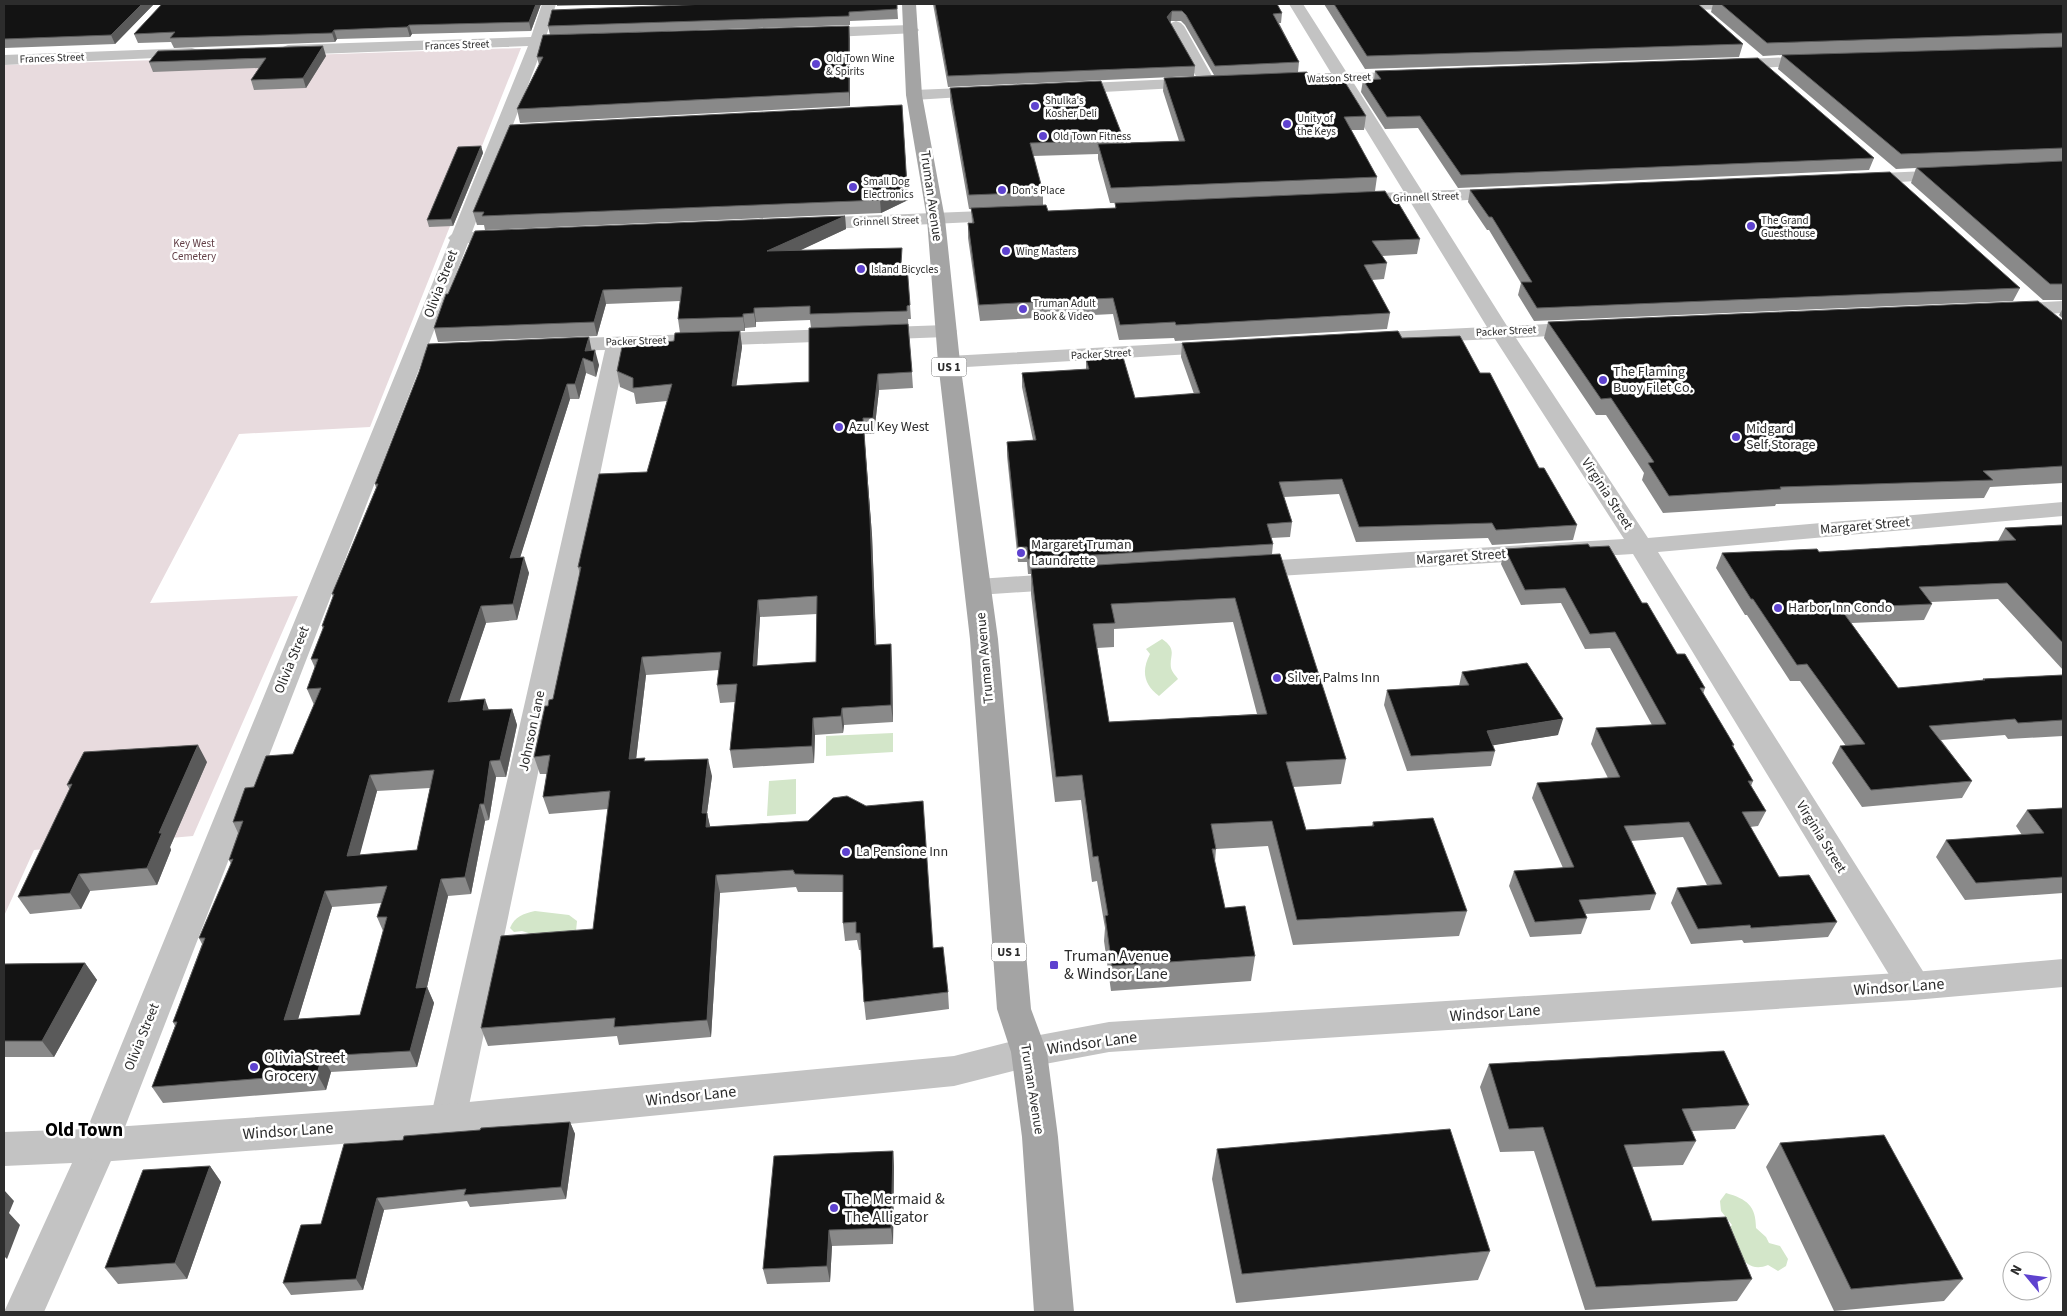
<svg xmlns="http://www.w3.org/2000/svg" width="2067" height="1316" font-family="'Source Sans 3',sans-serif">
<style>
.green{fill:#e8dbde}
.water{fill:#d3e6c9}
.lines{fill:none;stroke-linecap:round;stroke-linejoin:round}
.minor{fill:#c3c3c3;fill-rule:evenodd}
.tertiary{fill:#c3c3c3;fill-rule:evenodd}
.primary{fill:#a4a4a4;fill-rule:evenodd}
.wall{fill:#898989;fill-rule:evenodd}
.shaded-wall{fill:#5a5a5a}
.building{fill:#131313;stroke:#5a5a5a;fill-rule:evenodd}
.poi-dot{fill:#5e42cf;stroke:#fff;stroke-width:2}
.labels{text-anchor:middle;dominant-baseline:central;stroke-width:5;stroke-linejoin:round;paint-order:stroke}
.far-street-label{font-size:11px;fill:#2c2c2c;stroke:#fff}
.far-poi-label{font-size:11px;fill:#2c2c2c;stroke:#fff;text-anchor:start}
.far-park-label{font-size:11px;fill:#623f46;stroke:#fff}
.shield{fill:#fff;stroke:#6b6b6b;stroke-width:1}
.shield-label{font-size:12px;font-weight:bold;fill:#2c2c2c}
.street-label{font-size:14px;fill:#2c2c2c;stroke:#fff}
.poi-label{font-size:14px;fill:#2c2c2c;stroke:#fff;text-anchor:start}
.near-poi-label{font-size:16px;fill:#2c2c2c;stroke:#fff;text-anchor:start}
.near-street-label{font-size:16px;fill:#2c2c2c;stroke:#fff}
.near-quarter-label{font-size:19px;font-weight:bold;fill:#000;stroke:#fff}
</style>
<rect width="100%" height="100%" fill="#fff"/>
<path class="green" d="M521 48 370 427 239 434 150 603 298 596 193 836 34 850 4 916V65Z"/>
<path class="water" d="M1162 639C1178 650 1169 655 1171 668 1172 672 1176 676 1178 679L1159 696C1144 685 1141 671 1150 654L1146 649Z
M893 733V752L826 756V736Z
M796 779V814L767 816 769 781Z
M535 911 569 915 577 921 576 931 562 940 541 937 522 931 514 932 510 928C515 916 523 914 535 911Z
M1726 1193C1747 1199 1756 1206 1756 1228L1766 1237 1769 1243 1780 1246 1788 1259 1786 1266 1778 1271 1768 1265C1744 1275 1735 1248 1727 1230L1732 1225 1721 1211 1720 1201Z"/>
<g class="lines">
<path class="minor" d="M542 4H556L546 37 557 38 560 41 557 44 543 46 472 232 511 230 518 232 521 236 518 240 511 242 468 243 118 1145 44 1312H4L72 1163 4 1166V1132L87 1129 405 351 450 240 448 238 452 234 528 46 288 55 283 53 280 50 283 47 288 45 531 37Z
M1289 4H1303L1347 73 1419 72 1421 75 1419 78 1413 80 1353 82 1422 191 1507 188 1513 189 1516 193 1513 197 1507 198 1429 202 1507 326 1585 322 1592 324 1595 328 1592 332 1585 334 1516 338 1648 538 2063 502V516L1658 552 1926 976 1931 986 1926 996 1914 1000 1902 996 1633 554 1247 578 1238 576 1234 570 1238 564 1247 562 1624 539 1495 339 1363 345 1356 343 1352 339 1356 335 1363 333 1487 327 1411 203 1353 206 1346 204 1344 200 1346 196 1353 194 1404 192 1337 83 1273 85 1267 83 1265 80 1267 77 1273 75 1331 73Z
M1686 4H1769L1767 7 1762 8 1692 10 1687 9 1685 6Z
M1176 21 1181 23 1184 26 1216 83 1214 86 1066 94 1060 92 1058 89 1060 86 1066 84 1197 78 1168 26 1171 23Z
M911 25 916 27 919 30 916 33 812 38 807 36 804 33 807 30 812 28Z
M192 48 198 50 200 53 198 56 4 65V55Z
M1817 56 1823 58 1825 61 1823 64 1725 70 1719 68 1717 65 1719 62 1725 60Z
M988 87 994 89 996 92 994 95 914 100 908 98 906 95 908 92 914 90Z
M1949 170 1955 171 1958 175 1955 179 1860 184 1854 183 1851 179 1854 175 1860 174Z
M1008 210 1015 212 1017 216 1015 220 808 230 801 228 799 224 801 220 808 218Z
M2063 301V313L2010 316 2003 314 2000 310 2003 306 2010 304Z
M946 325 953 327 957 331 953 335 946 337 626 349 466 1120 461 1132 448 1136 435 1132 430 1120 605 350 552 351 544 350 541 345 544 340 552 339Z
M1218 341 1226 342 1229 347 1226 352 949 368 941 367 938 362 941 357 949 356Z
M1069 573 1078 575 1082 581 1078 587 1069 589 978 595 969 593 965 587 969 581 978 579Z"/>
<path class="tertiary" d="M2063 959V987L1914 1000 1109 1052 1029 1067 954 1086 448 1136 99 1162 86 1157 80 1145 86 1133 99 1128 448 1104 954 1056 1029 1037 1109 1022 1914 972Z"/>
<path class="primary" d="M902 4H916L922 95 945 219 960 362 998 639 1031 1009 1047 1052 1058 1137 1074 1312H1034L1022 1137 1011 1052 997 1009 970 639 938 362 927 219 906 95Z"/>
</g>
<path class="wall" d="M4 4H154L115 44 4 48Z
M162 4H541L531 31 412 34 410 37 337 39 335 42 174 48 171 42 138 43 134 34Z
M557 4H627L557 6Z
M897 4 898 19 850 21V25L550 35 548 26Z
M933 4H1277L1282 13 1281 23H1279L1299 62 1298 72 1366 116 1364 130H1351L1377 177 1375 191 1390 199 1420 239 1417 254 1382 256 1387 263 1384 279 1372 280 1390 313 1387 329 1175 341 1174 338 1119 340 1113 314 980 321 968 238V223H972L971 209H969L950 100V88L1124 140V143L1179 141 1163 91 1164 78 1214 75 1185 25 1181 21H1171L1170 22 1195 66 1194 76 948 87ZM1098 154V159L1110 203H1115V208L1048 211 1043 206V192L1033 156Z
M1324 4H1698L1743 44 1739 57 1365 69Z
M1713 4H2063V300H2043L1911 183 1916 168 1896 169 1778 69 1782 55 1763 56 1711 12Z
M850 39V106L520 123 517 109 539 65 537 57Z
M326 56 306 88 254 90 251 80 259 68 153 72 149 62Z
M1375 71 1874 158 1869 170 1458 188 1418 128 1385 129 1361 92 1363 80H1374Z
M510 125 908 200 881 213 485 230 484 225H477L473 212Z
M481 146 483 153 453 226 429 227 427 220Z
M1470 190 2020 288 2013 301 1534 321 1518 295 1521 283 1489 230H1487L1468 202Z
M845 216 846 229 800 250 902 264 910 305 911 319H908L913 388 879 390 874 434H864L872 535 876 645 892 661 893 722 844 725 843 733 815 735 814 763 733 768 730 750 735 702 720 703 717 685 719 670 646 675 636 759 645 758V761L712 776 707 813 710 827 808 821 933 948 948 992 949 1009 866 1020 864 1002 861 950H859L857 940 845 941 843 923V892H798L796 887 720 893 711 1037 619 1045 617 1036 488 1046 481 1028 593 929 608 809 549 814 543 797 547 774H540L534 757 548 706 553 699 580 574 578 567 647 472 667 401 636 404 634 393 620 387 617 371 674 341 680 333 678 319 680 301 606 304 597 336 438 342 434 328ZM810 320 811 328 809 382 736 386 742 347 740 331H745V328L756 327V322ZM817 614 816 662 757 666 760 617Z
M2063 308V319L2059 315Z
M2063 321V483L1990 487 1984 498 1776 504 1775 506 1663 513 1642 480 1644 473 1606 415H1596L1544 338 1548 322Z
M1402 338 1480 373 1539 468 1577 525 1573 540 1492 545 1488 538 1356 542 1339 494 1284 497 1292 522 1290 537 1271 538 1273 544 1272 554 1346 759 1341 784 1293 787 1306 830 1372 826 1373 822 1467 911 1459 936 1293 945 1268 846 1216 849 1215 862 1225 908 1255 956 1251 981 1111 991 1104 941 1105 928 1097 881 1092 882 1081 800 1055 802 1031 594V574H1028L1027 562H1018L1007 456V442L1033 440 1022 387V373L1086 369V359L1135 398 1194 394 1181 357 1182 343ZM1233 622 1257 714 1109 722 1097 648 1114 647V629Z
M592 351 599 365 596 377 586 373 579 399H570L520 557 529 573 517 620 486 623 459 701 489 710 512 709 517 725 506 777H496L489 820 485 821 471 894 448 896 427 987 434 1003 417 1067 331 1072 326 1090 163 1103 152 1087 175 1026 173 1022 202 944 199 938 231 864 229 860 238 833 233 822 254 787 293 754 314 705 307 689 315 668 311 659 323 629 322 626 333 597 332 594 376 488 375 484ZM430 788 417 850 359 855 377 791ZM382 903 377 917 383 931 360 1015 298 1019 332 907Z
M2063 525V670L1998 599 1931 602 1932 604 1924 620 1851 623 1898 688 1982 681 1983 679 2063 675V736L2008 739 2005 735 1941 740 1972 781 1962 798 1862 807 1832 763 1840 746H1846L1800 681H1790L1747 615H1745L1716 568 1722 553 1819 552 1998 541 2005 528Z
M1590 547 1642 603 1677 654 1705 688 1703 694 1734 745 1733 747 1753 781 1751 786 1766 811 1758 826 1750 827 1779 877 1837 922 1828 937 1744 943 1742 940 1691 944 1671 903 1677 888 1707 885 1683 837 1631 841 1656 894 1650 910 1585 914 1587 918 1581 934 1530 937 1509 886 1514 871 1563 868 1532 798 1537 783 1608 778 1591 744 1596 728 1652 725 1610 648 1585 649 1561 603 1521 605 1501 564 1505 549Z
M1462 672 1558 735 1492 745 1495 751 1491 766 1407 771 1384 705 1387 690 1459 686Z
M207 762 170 847 171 850 157 885 90 891 81 909 30 914 18 897 70 790 67 785Z
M2063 808V893L1965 900 1936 857 1946 840 2022 835 2016 826 2027 810Z
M85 963 97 980 54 1057H4V964Z
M1489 1064 1749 1105 1735 1129 1692 1131 1696 1141 1683 1165 1632 1167 1652 1221 1752 1279 1737 1301 1585 1310 1534 1151 1500 1152 1480 1087Z
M570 1122 575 1134 566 1199 470 1207 467 1201 384 1210 363 1290 291 1295 283 1283 321 1224 403 1140 480 1130Z
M1780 1143 1963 1279 1944 1301 1834 1311 1766 1167Z
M1217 1149 1490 1251 1478 1280 1236 1303 1212 1179Z
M893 1151 894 1167 893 1244 832 1246 830 1282 767 1284 763 1269Z
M210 1166 221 1182 187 1279 118 1284 105 1268Z"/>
<path class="shaded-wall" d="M142 4H154L115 44 111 35Z
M536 4H541L531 31 529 22Z
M1172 11 1171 21 1166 27 1167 17Z
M409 25 412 34 410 37 407 27Z
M849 26 850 39V106L849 92Z
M334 30 337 39 335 42 332 33Z
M323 46 326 56 306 88 303 78Z
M902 105 908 200 881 213 880 200Z
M481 146 483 153 453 226 451 219Z
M845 216 846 229 769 265 767 251Z
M603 290 606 304 597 336 594 322Z
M754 308 756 322V327L754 313Z
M743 314 745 328V331L743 317Z
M740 331 742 347 734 402 732 386Z
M589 337 592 352 585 351Z
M595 350 599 365 596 377 593 362Z
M583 358 586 373 579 399 575 384Z
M878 374 879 390 874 434 873 418Z
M567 384 570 399 515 574 510 558Z
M863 418 872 535 877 662 875 645Z
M524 557 529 573 517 620 513 604Z
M758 600 760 617 756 683 753 666Z
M481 606 486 623 454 718 448 702Z
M891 644 892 661 893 722 891 705Z
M642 657 646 675 634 777 629 759Z
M485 699 491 716 483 710Z
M842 708 844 725 843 733 841 716Z
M512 709 517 725 506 777 500 760Z
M813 718 815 735 814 763 812 746Z
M1563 719 1558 735 1483 747 1487 731Z
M198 745 207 762 170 847 171 850 157 885 147 868 159 833Z
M708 759 712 776 707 813 711 830 710 845 702 813Z
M490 761 496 777 489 820 484 804Z
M370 775 377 791 355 873 347 856Z
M480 804 485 821 471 894 465 877Z
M79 874 90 891 81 909 70 893Z
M716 875 720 893 711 1037 707 1020Z
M441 879 448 896 427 987 434 1003 417 1067 410 1051 416 988Z
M325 891 332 907 293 1036 284 1020Z
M85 963 97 980 54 1057 42 1041Z
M322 1056 331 1072 326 1090 317 1074Z
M570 1122 575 1134 566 1199 561 1187Z
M893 1151 894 1167 893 1244 891 1228Z
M210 1166 221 1182 187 1279 175 1263Z
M4 1190 14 1201 9 1213 20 1225 7 1259 4 1256Z
M377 1198 384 1210 363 1290 356 1279Z
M829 1230 832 1246 830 1282 827 1266Z"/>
<path class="building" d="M4 4H142L111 35 4 39Z
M162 4H536L529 22 409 25 407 27 334 30 332 33 170 38 175 32 134 34Z
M708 4H897V9L849 12V16L548 26 552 10Z
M935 4H1277L1282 13 1273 14 1299 62 1215 66 1186 15 1182 11H1172L1167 17 1195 66 948 76Z
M1334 4H1698L1743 44 1367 56Z
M1721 4H2063V33L1767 43Z
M849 26V92L517 109 543 57H537L543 35Z
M323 46 303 78 251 80 266 58 149 62 158 51Z
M2063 47V148L1901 154 1782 55Z
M1758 58 1874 158 1461 175 1420 116 1387 117 1363 80 1381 79 1375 71Z
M1307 72 1312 81 1343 79 1366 116 1344 117 1377 177 1111 188 1098 144 1185 141 1164 78Z
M1101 81 1124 140 1030 143 1043 192 969 195 950 88Z
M902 105 907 187 880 200 482 216 484 212H473L510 125Z
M481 146 451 219 427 220 458 147Z
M2063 161V284H2050L1917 168Z
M1890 172 2020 288 1537 308 1521 282H1532L1492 217H1489L1470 190Z
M1385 191 1390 199H1396L1420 239 1372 241 1387 263 1364 265 1390 313 1176 325 1175 322 1120 325 1113 298 979 305 968 223H974L971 208 1046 205 1048 211 1116 208 1115 203Z
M845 216 767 251 902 248 901 264H907L910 305 907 306V311L810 314V306L754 308V313L743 314V317L678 319 682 287 603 290 594 322 434 328 446 294H448L475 231Z
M2038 301 2063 321V466L1983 471 1993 480 1780 487 1781 489 1669 496 1648 463 1654 462 1611 398 1601 399 1548 322Z
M908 324 912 372 878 374 873 418H863L870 519 875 645 891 644V705L842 708 841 716 813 718 812 746 730 750 737 684 717 685 721 652 642 657 629 759 645 758 644 761 708 759 702 813H707L706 827 808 821 833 798 847 796 866 806 923 801 933 948 943 947 948 992 864 1002 860 933H856V922L843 923V875L795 874 793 870 716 875 707 1020 614 1027 615 1018 481 1028 501 936 593 929 610 791 543 797 550 755 534 757 545 706H548L549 700 553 699 581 567H578L599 474 647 472 672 384 633 388V378L617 371 622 347 674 341 675 333 740 331 732 386 809 382V328ZM817 596 816 662 753 666 758 600Z
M1398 331 1402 338 1460 336 1480 373H1490L1539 468H1544L1577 525 1496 530 1492 523 1359 527 1342 479 1279 482 1292 522 1267 524 1273 544 1028 559 1027 547H1018L1007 442 1036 440 1022 373 1089 369 1086 359 1123 357 1135 398 1200 393 1182 343Z
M589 337 585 351 595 350 593 362 583 358 575 384H567L510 558 524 557 513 604 481 606 448 702 485 699 483 710 512 709 500 760 490 761 484 804H480L465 877 441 879 416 988 427 987 410 1051 322 1056 317 1074 152 1087 177 1022H173L205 938H199L233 859 229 860 243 821 233 822 245 788 254 787 266 756 293 754 321 688 307 689 318 659H311L324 626H322L334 594H332L378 484H375L419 372 428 344ZM434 770 417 850 347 856 370 775ZM387 886 377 917H387L360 1015 284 1020 325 891Z
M2063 525V643L2007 583 1919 587 1932 604 1840 608 1898 688 1985 680 1983 679 2063 675V720L2018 723 2015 719 1929 726 1972 781 1871 790 1840 746 1865 744 1807 664 1797 665 1753 599H1751L1722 553 1817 549 1819 552 2016 540 2005 528Z
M1588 544 1590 547 1609 546 1642 603H1647L1677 654H1685L1705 688H1700L1734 745H1732L1753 781H1748L1766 811 1742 812 1779 877 1809 875 1837 922 1751 928 1750 925 1698 929 1677 888 1722 884 1689 822 1624 826 1656 894 1579 900 1587 918 1535 922 1514 871 1574 867 1537 783 1620 777 1596 728 1666 724 1615 632 1590 634 1565 588 1525 590 1505 549Z
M1280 554 1346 759 1286 762 1306 830 1374 826 1373 822 1433 818 1467 911 1297 920 1272 821 1211 824 1216 849H1212L1225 908 1245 906 1255 956 1112 966 1105 916 1108 915 1098 856 1093 857 1082 775 1056 777 1031 569ZM1235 598 1267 714 1109 722 1093 624 1115 623 1111 604Z
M1527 663 1563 719 1487 731 1495 751 1411 756 1387 690 1469 685 1462 672Z
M198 745 159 833H162L147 868 79 874 70 893 18 897 72 784 67 785 84 752Z
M2063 808V877L1976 883 1946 840 2044 833 2027 810Z
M85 963 42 1041H4V964Z
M1724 1051 1749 1105 1682 1109 1696 1141 1624 1145 1652 1221 1726 1217 1752 1279 1596 1287 1543 1127 1509 1129 1489 1064Z
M570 1122 561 1187 464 1195 466 1189 377 1198 356 1279 283 1283 301 1225 321 1224 344 1144 403 1140 404 1136 480 1130 481 1128Z
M1450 1129 1490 1251 1242 1274 1217 1149Z
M1884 1135 1963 1279 1851 1289 1780 1143Z
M893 1151 891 1228 829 1230 827 1266 763 1269 774 1156Z
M210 1166 175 1263 105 1268 143 1170Z"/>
<g class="poi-dot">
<circle cx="816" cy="64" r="5"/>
<circle cx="1035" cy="106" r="5"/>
<circle cx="1287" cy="124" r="5"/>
<circle cx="1043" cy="136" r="5"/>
<circle cx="853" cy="187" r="5"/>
<circle cx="1002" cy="190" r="5"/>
<circle cx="1751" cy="226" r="5"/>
<circle cx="1006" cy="251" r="5"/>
<circle cx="861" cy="269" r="5"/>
<circle cx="1023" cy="309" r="5"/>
<circle cx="1603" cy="380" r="5"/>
<circle cx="839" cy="427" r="5"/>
<circle cx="1736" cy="437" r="5"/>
<circle cx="1021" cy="553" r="5"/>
<circle cx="1778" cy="608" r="5"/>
<circle cx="1277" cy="678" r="5"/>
<circle cx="846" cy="852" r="5"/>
<rect x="1049" y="960" width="10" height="10" rx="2.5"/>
<circle cx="254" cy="1067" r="5"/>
<circle cx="834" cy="1208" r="5"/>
</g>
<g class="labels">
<g class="far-street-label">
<text transform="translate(457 45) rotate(-2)">Frances Street</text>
<text transform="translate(52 58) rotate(-2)">Frances Street</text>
<text transform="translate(1339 78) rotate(-2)">Watson Street</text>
<text transform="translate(1426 197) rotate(-2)">Grinnell Street</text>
<text transform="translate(886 221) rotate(-2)">Grinnell Street</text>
<text transform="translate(1506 331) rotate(-3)">Packer Street</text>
<text transform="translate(636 341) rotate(-2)">Packer Street</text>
<text transform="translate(1101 354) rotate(-3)">Packer Street</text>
</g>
<g class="far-poi-label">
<text x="826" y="58">Old Town Wine<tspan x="826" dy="13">&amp; Spirits</tspan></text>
<text x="1045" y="100">Shulka's<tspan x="1045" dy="13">Kosher Deli</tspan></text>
<text x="1297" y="118">Unity of<tspan x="1297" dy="13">the Keys</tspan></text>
<text x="1053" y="136">Old Town Fitness</text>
<text x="863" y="181">Small Dog<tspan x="863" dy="13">Electronics</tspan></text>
<text x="1012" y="190">Don's Place</text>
<text x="1761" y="220">The Grand<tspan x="1761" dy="13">Guesthouse</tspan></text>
<text x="1016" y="251">Wing Masters</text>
<text x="871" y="269">Island Bicycles</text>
<text x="1033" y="303">Truman Adult<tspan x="1033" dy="13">Book &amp; Video</tspan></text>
</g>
<g class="far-park-label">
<text x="194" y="243">Key West<tspan x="194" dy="13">Cemetery</tspan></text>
</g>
<g class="shield">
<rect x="931.5" y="357.5" width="35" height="19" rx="4"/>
<rect x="991.5" y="942.5" width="35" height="19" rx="4"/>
</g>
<g class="shield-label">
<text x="949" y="367">US 1</text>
<text x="1009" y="952">US 1</text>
</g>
<g class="street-label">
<text transform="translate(931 196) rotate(82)">Truman Avenue</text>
<text transform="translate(441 284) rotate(-69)">Olivia Street</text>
<text transform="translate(1607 494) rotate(57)">Virginia Street</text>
<text transform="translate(1865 526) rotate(-5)">Margaret Street</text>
<text transform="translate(1461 557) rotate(-4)">Margaret Street</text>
<text transform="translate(985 658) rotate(-95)">Truman Avenue</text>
<text transform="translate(292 660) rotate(-68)">Olivia Street</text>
<text transform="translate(532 731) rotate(-78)">Johnson Lane</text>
<text transform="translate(1821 837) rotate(58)">Virginia Street</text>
<text transform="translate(142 1037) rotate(-68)">Olivia Street</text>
<text transform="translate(1032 1089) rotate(81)">Truman Avenue</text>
</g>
<g class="poi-label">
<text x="1613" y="372">The Flaming<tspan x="1613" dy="16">Buoy Filet Co.</tspan></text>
<text x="849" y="427">Azul Key West</text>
<text x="1746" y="429">Midgard<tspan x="1746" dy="16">Self Storage</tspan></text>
<text x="1031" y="545">Margaret Truman<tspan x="1031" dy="16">Laundrette</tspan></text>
<text x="1788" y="608">Harbor Inn Condo</text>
<text x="1287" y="678">Silver Palms Inn</text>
<text x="856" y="852">La Pensione Inn</text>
</g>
<g class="near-poi-label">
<text x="1064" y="956">Truman Avenue<tspan x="1064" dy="18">&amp; Windsor Lane</tspan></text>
<text x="264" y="1058">Olivia Street<tspan x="264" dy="18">Grocery</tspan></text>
<text x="844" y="1199">The Mermaid &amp;<tspan x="844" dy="18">The Alligator</tspan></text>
</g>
<g class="near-street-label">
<text transform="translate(1899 987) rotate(-4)">Windsor Lane</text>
<text transform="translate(1495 1013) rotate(-4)">Windsor Lane</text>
<text transform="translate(1092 1043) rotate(-8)">Windsor Lane</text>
<text transform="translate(691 1096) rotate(-6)">Windsor Lane</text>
<text transform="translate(288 1131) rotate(-4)">Windsor Lane</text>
</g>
<g class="near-quarter-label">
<text x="84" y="1130">Old Town</text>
</g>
</g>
<rect width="2067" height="1316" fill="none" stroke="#2c2c2c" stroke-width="10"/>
<g transform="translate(2027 1276) rotate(299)"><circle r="24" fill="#ffffff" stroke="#ababab"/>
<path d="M0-4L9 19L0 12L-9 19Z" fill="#5e42cf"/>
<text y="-8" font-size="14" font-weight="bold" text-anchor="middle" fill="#2c2c2c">N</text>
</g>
</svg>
